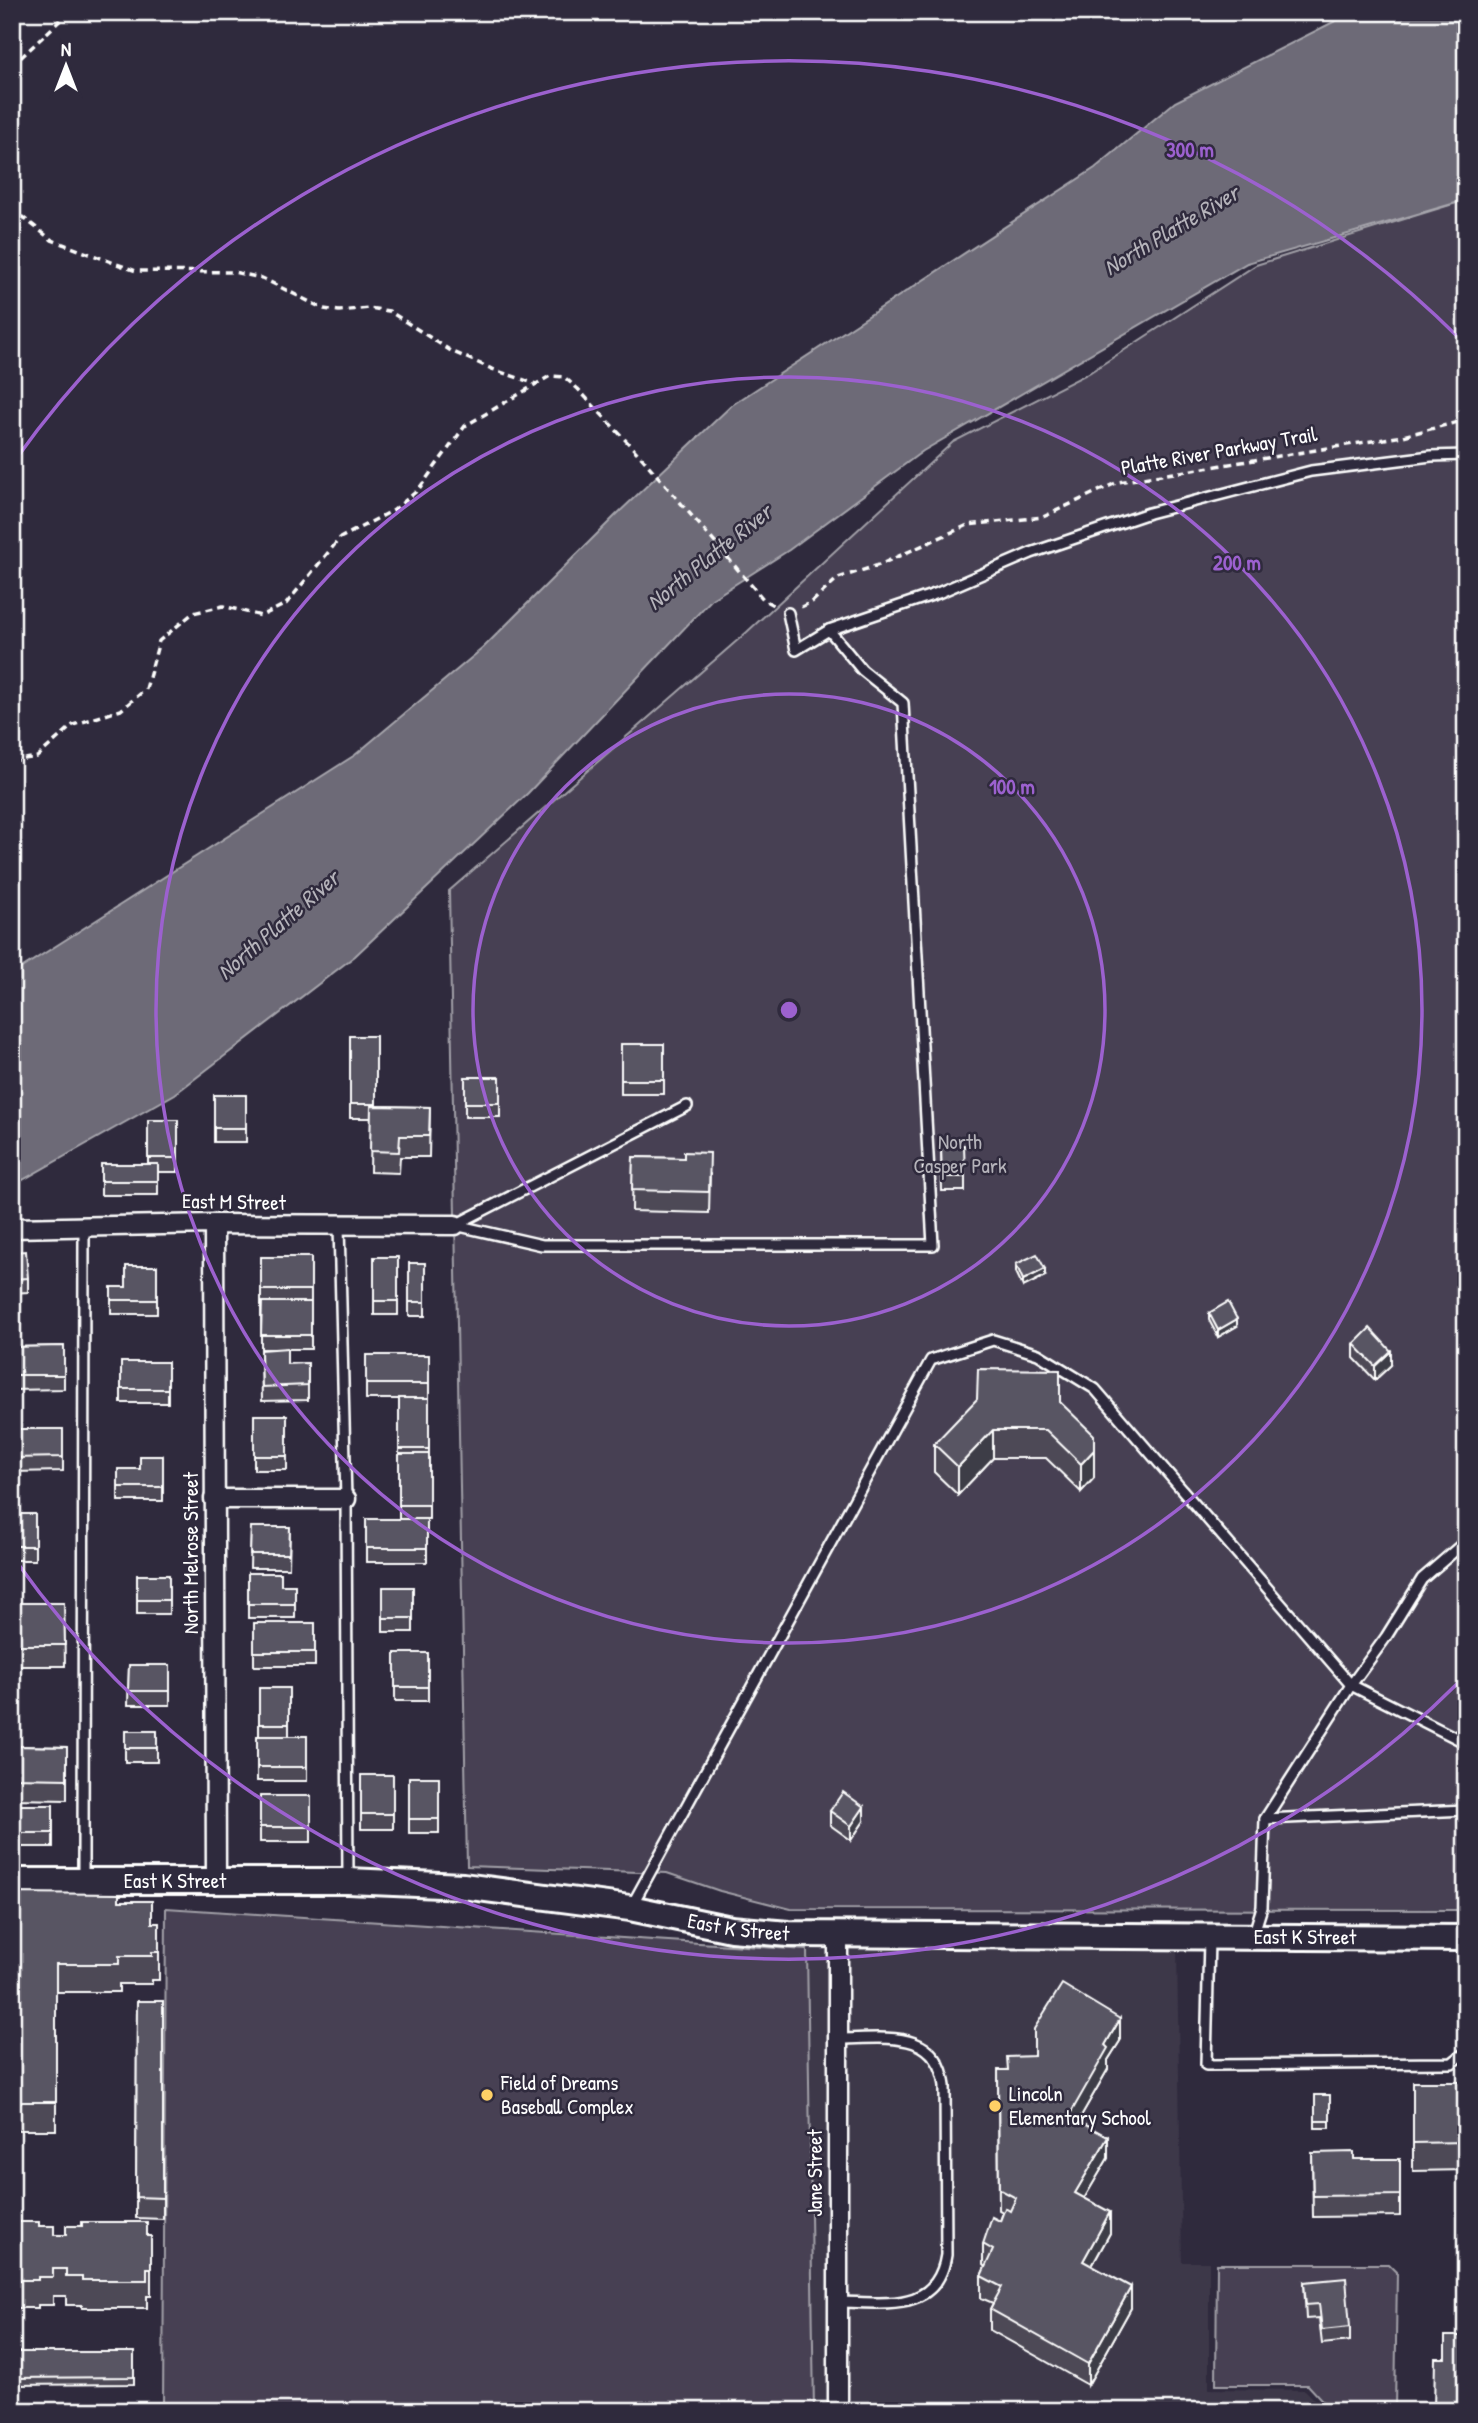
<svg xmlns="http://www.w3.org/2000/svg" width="1478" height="2423" viewBox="0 0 1478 2423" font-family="'Patrick Hand',sans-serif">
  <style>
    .built { fill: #3c3749 }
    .green { fill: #464152; stroke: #a2a0a8; stroke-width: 2 }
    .water { fill: #6d6a77; stroke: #a7a6ad; stroke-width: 2 }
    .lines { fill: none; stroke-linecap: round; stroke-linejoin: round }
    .lane-casing { stroke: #fff; stroke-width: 14 }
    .street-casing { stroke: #fff; stroke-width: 23 }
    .secondary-casing { stroke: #fff; stroke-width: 30 }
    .path { stroke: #fff; stroke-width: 3.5; stroke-dasharray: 7 5; stroke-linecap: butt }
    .lane { stroke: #2f2a3d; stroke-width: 9 }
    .street { stroke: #2f2a3d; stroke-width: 18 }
    .secondary { stroke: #2f2a3d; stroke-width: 24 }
    .wall { fill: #4d4956; stroke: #fff; stroke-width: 2 }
    .shaded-wall { fill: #3e3c46; stroke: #fff; stroke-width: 2 }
    .building { fill: #595564; stroke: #fff; stroke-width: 2 }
    .ring { fill: none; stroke: #9c61cf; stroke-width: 3.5 }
    .poi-dot { fill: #ffd166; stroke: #2f2a3d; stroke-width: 2.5 }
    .labels { text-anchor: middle; stroke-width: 5; stroke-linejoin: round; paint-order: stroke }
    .street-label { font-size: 21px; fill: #fff; stroke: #2f2a3d }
    .park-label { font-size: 21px; fill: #b5b3ba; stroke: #2f2a3d }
    .poi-label { font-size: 21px; fill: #fff; stroke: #2f2a3d; text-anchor: start }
    .water-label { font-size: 23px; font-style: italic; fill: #b6b4bb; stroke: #2f2a3d }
    .centre { fill: #9c61cf; stroke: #2f2a3d; stroke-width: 3.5 }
    .ring-label { font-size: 21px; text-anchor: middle; font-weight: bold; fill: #9c61cf; stroke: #2f2a3d; stroke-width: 5; stroke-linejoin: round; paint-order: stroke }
  </style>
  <rect width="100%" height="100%" fill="#2f2a3d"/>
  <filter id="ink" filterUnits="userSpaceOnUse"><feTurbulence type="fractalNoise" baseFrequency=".0143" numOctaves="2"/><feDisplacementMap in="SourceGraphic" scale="14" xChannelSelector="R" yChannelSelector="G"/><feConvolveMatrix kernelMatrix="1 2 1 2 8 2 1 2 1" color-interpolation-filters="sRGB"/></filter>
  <g filter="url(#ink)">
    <path class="built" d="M1177 1949 1182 2262H1209V2389L1305 2390 1326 2411H814L807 1950Z"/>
    <g class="green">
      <path d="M1466 200V1910L791 1909 720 1891 667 1873 467 1866 449 891 747 632 953 442 1089 373 1256 265Z"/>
      <path d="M166 1908 807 1950 814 2411H163Z"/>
      <path d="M1217 2264H1389L1397 2272 1395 2411H1332L1308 2385H1216Z"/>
    </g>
    <path class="water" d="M1353 12 1466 13V200L1247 263 923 451 789 550 712 599 528 793 355 956 175 1094 12 1186V974L355 755 483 648 615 516 732 405 1095 168 1175 102Z"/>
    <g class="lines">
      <g class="lane-casing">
        <g id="lane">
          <path d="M829 630 938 593 1031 553 1149 513 1311 471 1431 456 1466 455"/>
          <path d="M455 1225 542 1245H933L903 703 862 670 829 630 796 650 788 613"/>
          <path d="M455 1225 687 1106"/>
          <path d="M339 1226 346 1499 348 1879"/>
          <path d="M1265 1819 1466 1810"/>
          <path d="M83 1878 84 1225"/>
          <path d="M631 1907 931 1360 993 1340 1038 1354 1095 1389 1351 1685 1386 1637 1422 1579 1466 1541"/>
          <path d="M1253 1936 1262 1907 1265 1819 1351 1685 1466 1743"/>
          <path d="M1209 1939 1206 2065 1452 2063 1466 2052"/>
          <path d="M838 2039C882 2039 938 2027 945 2086L946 2255C937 2314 883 2302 838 2302"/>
        </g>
      </g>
      <g class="street-casing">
        <g id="street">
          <path d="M214 1224 216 1881"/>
          <path d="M12 1228 214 1224 455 1225"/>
          <path d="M214 1499H346"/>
          <path d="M838 1935V2411"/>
        </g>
      </g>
      <g class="secondary-casing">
        <g id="secondary">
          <path id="s1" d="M12 1881H348L463 1886 630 1908 731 1929 789 1934 1466 1938"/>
        </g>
      </g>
      <g class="path">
        <path d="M12 66 69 12"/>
        <path d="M12 209 52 240 136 271 233 272 262 278 324 309 339 311 369 308 389 311 451 351 492 369 536 384"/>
        <path d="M801 607 812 602 838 578 879 565 968 525 1043 517 1118 482 1403 436 1466 420"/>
        <path d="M12 761 37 757 73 725 121 710 146 689 159 641 193 613 223 606 261 616 286 604 340 538 394 510 418 490 465 426 550 376 564 377 578 389 643 459 764 600 775 606"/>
      </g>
      <use href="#lane" class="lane"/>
      <use href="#street" class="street"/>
      <use href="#secondary" class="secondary"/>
    </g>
    <g class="wall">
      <path d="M350 1036H376V1106L430 1107 429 1157H400L399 1173 370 1172 371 1118H350Z"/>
      <rect x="621" y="1044" width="43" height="50"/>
      <rect x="465" y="1077" width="35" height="40"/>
      <rect x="214" y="1095" width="32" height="47"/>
      <path d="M148 1120H178V1172H158V1195H101V1164H148Z"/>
      <path d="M941 1146 965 1177V1191H942Z"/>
      <path d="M633 1157 684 1158 710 1174 709 1213 632 1211Z"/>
      <path d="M12 1252 28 1278V1292L12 1293Z"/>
      <path d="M261 1257H311V1349H287V1364L308 1363V1400L262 1401 261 1350 275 1349H261Z"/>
      <rect x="374" y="1257" width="24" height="58"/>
      <rect x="409" y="1263" width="16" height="53"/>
      <path d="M1016 1264 1045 1276 1023 1287 1016 1272Z"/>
      <path d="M157 1266V1314H111V1287H126Z"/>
      <path d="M1209 1313 1237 1326 1218 1337 1209 1320Z"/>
      <path d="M1354 1344 1391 1365 1375 1380 1354 1358Z"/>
      <path d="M64 1346V1389L12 1390V1347Z"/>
      <path d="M366 1355H429V1519H427V1562H366V1519H399V1399H366Z"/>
      <rect x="121" y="1362" width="47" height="41"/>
      <path d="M1060 1402 1094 1478 1081 1492 1046 1458H993L958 1495 934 1472V1444Z"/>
      <rect x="254" y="1415" width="33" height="55"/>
      <path d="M12 1429H63V1471L12 1472Z"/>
      <path d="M163 1456V1501H118V1469H140Z"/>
      <rect x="12" y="1514" width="23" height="46"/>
      <path d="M251 1527H290L289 1568H250Z"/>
      <path d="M248 1573 281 1585H295V1618H248Z"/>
      <rect x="137" y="1575" width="32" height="39"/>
      <rect x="383" y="1587" width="30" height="45"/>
      <path d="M14 1603H64L65 1666H14Z"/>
      <rect x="254" y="1623" width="61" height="43"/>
      <rect x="395" y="1653" width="33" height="48"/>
      <path d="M129 1665H170V1705H128Z"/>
      <path d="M259 1688H289V1736H307V1781H257V1736H259Z"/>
      <rect x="125" y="1731" width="32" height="31"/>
      <path d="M12 1746 67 1747V1800L12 1799Z"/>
      <rect x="361" y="1775" width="32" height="54"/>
      <rect x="409" y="1777" width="30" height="56"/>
      <rect x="260" y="1796" width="51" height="46"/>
      <rect x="12" y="1805" width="41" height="42"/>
      <path d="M830 1811 864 1821 851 1840 830 1825Z"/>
      <path d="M12 1893 119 1901 152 1923H159V1980H152V1984H119V1992H56V2130H12Z"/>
      <path d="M137 2001H163V2219L136 2218Z"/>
      <path d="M1120 2041 1108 2060V2069L1078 2121 1108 2158 1084 2198 1110 2233 1092 2266 1131 2308 1088 2385 990 2330V2309L993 2303 981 2298V2276L985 2267 983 2265V2244L1000 2221 1003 2212 999 2210 998 2070H1007L1034 2056Z"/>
      <path d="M1413 2082H1466V2170L1413 2171Z"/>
      <rect x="1315" y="2095" width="15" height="33"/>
      <path d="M1312 2153 1354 2159H1400V2216L1313 2217Z"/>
      <path d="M12 2222 39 2226 54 2235 151 2236V2296H147V2308H82V2305H66V2296H53V2305H38V2308H12Z"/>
      <path d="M1304 2282 1350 2327V2341L1322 2344 1319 2318 1306 2319Z"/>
      <path d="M12 2352H134V2384L12 2385Z"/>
    </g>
    <g class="shaded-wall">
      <path d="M1045 1269V1276L1023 1287V1280Z"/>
      <path d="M1237 1319V1326L1218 1337V1330Z"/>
      <path d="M1391 1351V1365L1375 1380V1366Z"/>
      <path d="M993 1430V1458L958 1495V1467Z"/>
      <path d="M1094 1450V1478L1081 1492V1464Z"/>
      <path d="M864 1807V1821L851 1840V1826Z"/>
      <path d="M1120 2019V2041L1108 2060V2069L1069 2137V2116L1105 2045Z"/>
      <path d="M1108 2137V2158L1075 2214V2193Z"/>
      <path d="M1110 2212V2233L1083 2282V2261Z"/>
      <path d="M1131 2287V2308L1088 2385V2364Z"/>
    </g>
    <g class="building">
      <rect x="350" y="1036" width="26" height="68"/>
      <rect x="621" y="1044" width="43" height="36"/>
      <rect x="465" y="1077" width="35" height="26"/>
      <rect x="214" y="1095" width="32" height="33"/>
      <path d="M371 1106 430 1107 429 1136H400L399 1152 370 1151Z"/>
      <rect x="148" y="1120" width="30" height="38"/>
      <path d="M964 1145 965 1177H942L941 1146Z"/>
      <path d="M684 1152 710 1153 709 1192 632 1190 633 1157 684 1158Z"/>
      <rect x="101" y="1164" width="57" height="17"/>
      <path d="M26 1251 28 1278 12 1279V1252Z"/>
      <path d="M1037 1254 1045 1269 1023 1280 1016 1264Z"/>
      <rect x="261" y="1257" width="50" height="33"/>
      <rect x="374" y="1257" width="24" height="44"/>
      <rect x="409" y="1263" width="16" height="39"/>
      <path d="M126 1266H157V1300H111V1287H126Z"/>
      <path d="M262 1302H311V1335H261Z"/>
      <path d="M1228 1302 1237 1319 1218 1330 1209 1313Z"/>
      <path d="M1370 1328 1391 1351 1375 1366 1354 1344Z"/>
      <path d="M64 1346V1375H12V1347Z"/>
      <path d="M287 1348V1364L308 1363V1385L262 1387 261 1350Z"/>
      <rect x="366" y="1355" width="63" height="29"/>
      <rect x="121" y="1362" width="47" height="27"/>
      <path d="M978 1369 1060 1370V1402L1094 1435V1450L1081 1464 1046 1430H993L958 1467 934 1444 977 1399Z"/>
      <rect x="399" y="1398" width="30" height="51"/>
      <rect x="254" y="1415" width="33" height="41"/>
      <path d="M12 1429H63V1457L12 1458Z"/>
      <rect x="399" y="1454" width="30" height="51"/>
      <path d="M140 1456H163V1487H118V1469H140Z"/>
      <rect x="12" y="1514" width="23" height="32"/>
      <rect x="366" y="1519" width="61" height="29"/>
      <path d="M251 1527H290L289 1554H250Z"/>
      <path d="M248 1573H281V1585H295V1604H248Z"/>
      <rect x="137" y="1575" width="32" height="25"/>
      <rect x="383" y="1587" width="30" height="31"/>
      <path d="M14 1603H64L65 1645H14Z"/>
      <rect x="254" y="1623" width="61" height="29"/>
      <rect x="395" y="1653" width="33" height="34"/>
      <path d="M129 1665H170V1691H128Z"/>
      <rect x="259" y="1688" width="30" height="36"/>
      <rect x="125" y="1731" width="32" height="17"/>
      <rect x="257" y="1736" width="50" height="31"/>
      <path d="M12 1746 67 1747V1779L12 1778Z"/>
      <rect x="361" y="1775" width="32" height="39"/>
      <rect x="409" y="1777" width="30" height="42"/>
      <path d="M843 1792 864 1807 851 1826 830 1811Z"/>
      <rect x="260" y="1796" width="51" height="31"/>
      <rect x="12" y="1805" width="41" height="28"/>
      <path d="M12 1893 119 1894V1901H152V1923H159V1952H152V1956H119V1964H56V2102H12Z"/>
      <path d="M1062 1984 1120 2019 1105 2045 1108 2048 1069 2116 1108 2137 1075 2193 1110 2212 1083 2261 1131 2287 1088 2364 990 2309 1002 2287 981 2276 993 2250 983 2244 992 2217 1000 2221 1005 2208 1010 2211 1016 2198 999 2189 998 2070H1008L1007 2057 1034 2056V2029Z"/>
      <path d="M137 2001H163V2198L136 2197Z"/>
      <path d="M1413 2082H1466V2142L1413 2143Z"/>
      <rect x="1315" y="2095" width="15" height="26"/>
      <path d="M1354 2152V2159H1400V2195L1313 2196 1312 2153Z"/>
      <path d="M12 2222H39V2226H54V2235H66V2226H82V2222H147V2236H151V2268H147V2280H82V2277H66V2269H53V2277H38V2280H12Z"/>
      <path d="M1346 2278 1350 2327 1322 2330 1319 2304 1306 2305 1304 2282Z"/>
      <path d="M1445 2336H1466V2411H1434L1435 2358H1445Z"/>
      <path d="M12 2352H134V2377L12 2378Z"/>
      <rect x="18" y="2407" width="30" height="4"/>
      <rect x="91" y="2407" width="65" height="4"/>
    </g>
  </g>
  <g class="ring">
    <circle cx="789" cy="1010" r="316"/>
    <circle cx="789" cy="1010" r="633"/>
    <path d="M1460 1681A949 949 0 0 1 16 1561M16 459A949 949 0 0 1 1460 339"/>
  </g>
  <g class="poi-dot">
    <circle cx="487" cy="2095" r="7"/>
    <circle cx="995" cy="2106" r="7"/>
  </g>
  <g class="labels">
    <g class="street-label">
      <text transform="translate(1219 451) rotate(-10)" y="7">Platte River Parkway Trail</text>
      <text transform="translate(234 1202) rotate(1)" y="7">East M Street</text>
      <text transform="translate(191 1553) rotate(-90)" y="7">North Melrose Street</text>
      <text dy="7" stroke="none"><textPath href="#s1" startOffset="163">East K Street</textPath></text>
      <text dy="7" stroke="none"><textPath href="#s1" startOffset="730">East K Street</textPath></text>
      <text dy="7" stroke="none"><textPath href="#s1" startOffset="1297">East K Street</textPath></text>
      <text transform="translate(815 2173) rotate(-90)" y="7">Jane Street</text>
    </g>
    <g class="park-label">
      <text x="960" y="1149">North<tspan x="960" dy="24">Casper Park</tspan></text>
    </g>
    <g class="poi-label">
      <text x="501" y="2090">Field of Dreams<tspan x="501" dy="24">Baseball Complex</tspan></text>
      <text x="1009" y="2101">Lincoln<tspan x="1009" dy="24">Elementary School</tspan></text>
    </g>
    <g class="water-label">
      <text transform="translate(1171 230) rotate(-31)" y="8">North Platte River</text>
      <text transform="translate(709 557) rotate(-39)" y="8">North Platte River</text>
      <text transform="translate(278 925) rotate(-41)" y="8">North Platte River</text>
    </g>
  </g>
  <circle cx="789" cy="1010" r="10" class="centre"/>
  <g class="ring-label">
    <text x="1190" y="157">300 m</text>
    <text x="1237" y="570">200 m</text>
    <text x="1012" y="794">100 m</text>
  </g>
  <rect width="1478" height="2423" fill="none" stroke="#2f2a3d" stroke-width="42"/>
  <rect x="21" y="21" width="1436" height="2381" fill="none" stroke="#fff" stroke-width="2.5" filter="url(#ink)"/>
  <g transform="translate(66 66)" stroke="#2f2a3d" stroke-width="5" paint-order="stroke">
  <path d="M0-5L12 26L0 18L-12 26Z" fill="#ffffff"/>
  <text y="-10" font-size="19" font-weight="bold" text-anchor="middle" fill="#ffffff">N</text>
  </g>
</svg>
